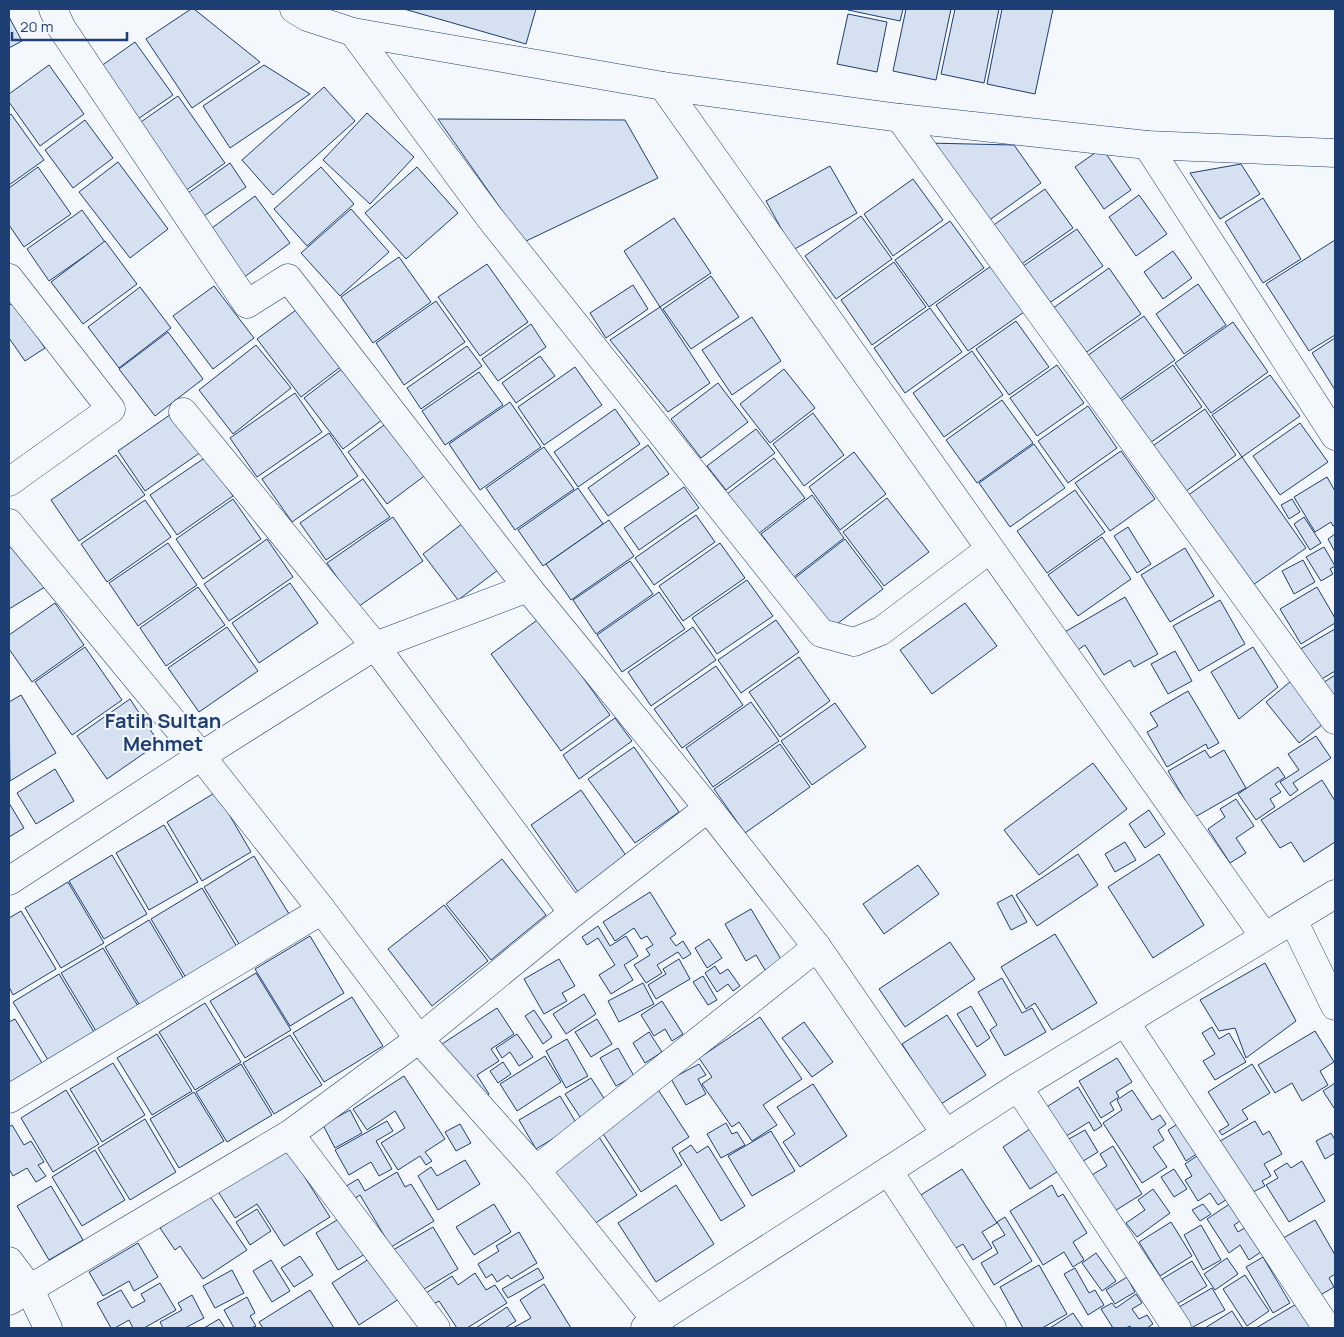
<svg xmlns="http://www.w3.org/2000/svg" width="1344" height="1337" viewBox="0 0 1344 1337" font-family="Manrope,sans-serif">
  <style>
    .building { fill: #d5e0f0; stroke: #1d3f73 }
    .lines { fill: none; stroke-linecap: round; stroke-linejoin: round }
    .minor-casing { stroke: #1d3f73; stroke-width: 29 }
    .tertiary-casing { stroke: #1d3f73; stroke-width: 29 }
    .minor { stroke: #f4f7fb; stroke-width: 28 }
    .tertiary { stroke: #f4f7fb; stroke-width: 28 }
    .labels { text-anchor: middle; stroke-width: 4; stroke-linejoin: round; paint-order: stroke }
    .district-label { font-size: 20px; font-weight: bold; fill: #1d3f73; stroke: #f4f7fb }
  </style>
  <rect width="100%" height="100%" fill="#f4f7fb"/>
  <g class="building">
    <path d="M191 9H194L260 62 192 108 146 39Z"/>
    <path d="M404 9H536L526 44Z"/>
    <path d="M848 9H903L900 21 848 10Z"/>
    <path d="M906 9H951L936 80 893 71Z"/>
    <path d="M955 9H999L984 83 941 74Z"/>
    <path d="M1002 9H1053L1035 94 987 84Z"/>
    <path d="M848 14 887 22 877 72 837 64Z"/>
    <path d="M9 17 22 41 9 48Z"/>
    <path d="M135 42 173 95 135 121 97 69Z"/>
    <path d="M49 65 84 114 40 146 9 102V94Z"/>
    <path d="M264 65 310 94 230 148 203 106Z"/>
    <path d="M324 87 355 121 273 195 242 160Z"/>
    <path d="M178 96 225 163 185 191 138 124Z"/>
    <path d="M367 113 414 157 370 204 323 160Z"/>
    <path d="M11 114 44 160 9 185V116Z"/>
    <path d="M438 119 625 120 658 178 524 242Z"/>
    <path d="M85 120 113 158 73 188 45 150Z"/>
    <path d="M927 143 1014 145 1041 183 984 224Z"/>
    <path d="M1102 148 1131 190 1104 209 1075 167Z"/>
    <path d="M118 162 168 229 130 258 79 192Z"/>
    <path d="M230 163 246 187 204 216 188 193Z"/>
    <path d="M1241 164 1260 194 1220 219 1190 173Z"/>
    <path d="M830 166 857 213 793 250 766 201Z"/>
    <path d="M38 167 71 214 24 247 9 225V188Z"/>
    <path d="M321 167 354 204 307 246 274 209Z"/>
    <path d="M417 167 458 213 406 259 365 213Z"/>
    <path d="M913 179 943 220 893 256 864 214Z"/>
    <path d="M1045 189 1073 228 1016 268 988 229Z"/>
    <path d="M1139 195 1167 234 1136 256 1109 217Z"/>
    <path d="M255 196 290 243 243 278 208 231Z"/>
    <path d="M1263 198 1301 259 1263 283 1225 222Z"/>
    <path d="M351 209 389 252 340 296 301 253Z"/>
    <path d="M82 210 105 242 49 281 27 249Z"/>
    <path d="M861 216 892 259 836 299 805 256Z"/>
    <path d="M674 218 711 273 660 307 624 251Z"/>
    <path d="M950 221 984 268 929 307 895 260Z"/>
    <path d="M1077 229 1103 266 1045 306 1019 269Z"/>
    <path d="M1335 240V335L1309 351 1266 284Z"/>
    <path d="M105 241 137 284 83 324 51 282Z"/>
    <path d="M1173 251 1192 278 1163 299 1144 272Z"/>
    <path d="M399 257 431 302 373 343 341 297Z"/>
    <path d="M894 262 926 307 872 345 841 300Z"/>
    <path d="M487 264 528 322 480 356 438 297Z"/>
    <path d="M994 264 1027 310 968 351 936 305Z"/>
    <path d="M1109 268 1141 314 1081 356 1049 311Z"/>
    <path d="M711 276 739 317 691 349 663 309Z"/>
    <path d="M1198 284 1226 325 1184 354 1156 314Z"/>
    <path d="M633 285 648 309 606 338 590 313Z"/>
    <path d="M214 286 254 338 213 369 173 316Z"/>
    <path d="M140 287 171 328 119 368 88 327Z"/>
    <path d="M436 301 465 342 404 385 376 343Z"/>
    <path d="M13 302 45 348 25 361 9 338V306Z"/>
    <path d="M304 304 347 362 301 397 257 339Z"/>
    <path d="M660 307 710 383 668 412 610 340Z"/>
    <path d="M930 308 962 352 905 393 874 348Z"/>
    <path d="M1144 316 1175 360 1116 402 1084 358Z"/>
    <path d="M752 317 781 361 732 395 702 350Z"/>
    <path d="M1016 321 1049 367 1009 395 976 349Z"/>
    <path d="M1233 322 1268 372 1211 413 1175 363Z"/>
    <path d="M531 324 546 347 498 381 482 359Z"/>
    <path d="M168 332 203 379 155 416 119 369Z"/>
    <path d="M1335 338V390L1312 353Z"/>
    <path d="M256 345 291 388 233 434 199 390Z"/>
    <path d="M467 346 482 366 421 409 407 388Z"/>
    <path d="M972 351 1003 395 944 437 913 393Z"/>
    <path d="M540 356 555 376 516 403 502 383Z"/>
    <path d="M347 365 386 417 343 449 304 398Z"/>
    <path d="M1057 365 1084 403 1037 436 1010 398Z"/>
    <path d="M1173 365 1202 407 1144 447 1115 405Z"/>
    <path d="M575 367 602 405 544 445 518 407Z"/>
    <path d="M784 369 815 408 770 443 740 404Z"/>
    <path d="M479 372 503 405 445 445 422 411Z"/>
    <path d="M1270 375 1300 416 1242 457 1212 415Z"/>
    <path d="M718 383 748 422 701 458 671 419Z"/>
    <path d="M295 393 322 432 257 477 230 438Z"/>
    <path d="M1002 400 1033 443 977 483 946 440Z"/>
    <path d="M510 402 541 447 480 490 449 444Z"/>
    <path d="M1088 406 1117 448 1068 483 1038 441Z"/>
    <path d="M615 409 640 444 578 487 554 452Z"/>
    <path d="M1205 409 1236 455 1179 496 1147 450Z"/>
    <path d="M174 412 201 452 145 491 118 451Z"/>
    <path d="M813 413 844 455 804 486 773 444Z"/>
    <path d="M388 422 427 474 387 504 348 452Z"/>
    <path d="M1300 423 1328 462 1280 495 1253 456Z"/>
    <path d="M756 429 775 453 726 490 707 466Z"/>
    <path d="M329 433 358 476 292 522 262 479Z"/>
    <path d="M1034 444 1065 488 1010 527 979 483Z"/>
    <path d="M648 445 669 474 608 516 588 488Z"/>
    <path d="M544 447 574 489 515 530 486 488Z"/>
    <path d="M1121 451 1155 499 1110 531 1075 483Z"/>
    <path d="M854 452 886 494 840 530 809 487Z"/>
    <path d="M116 455 145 495 79 541 51 500Z"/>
    <path d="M206 457 233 496 177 535 150 495Z"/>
    <path d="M1242 457 1306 548 1250 587 1187 496Z"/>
    <path d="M774 458 805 498 758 534 727 494Z"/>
    <path d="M1327 477 1335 491V525L1333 526 1331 522 1315 532 1294 497Z"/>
    <path d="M363 479 390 517 326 560 300 523Z"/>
    <path d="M684 487 699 508 639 550 624 528Z"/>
    <path d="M578 488 603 524 543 566 518 530Z"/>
    <path d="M1075 490 1105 532 1047 573 1017 531Z"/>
    <path d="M812 495 844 538 794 577 761 534Z"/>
    <path d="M887 498 929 552 884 586 843 532Z"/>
    <path d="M233 499 261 539 203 579 176 539Z"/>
    <path d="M1292 499 1300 512 1289 519 1281 505Z"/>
    <path d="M145 500 171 537 107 582 81 544Z"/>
    <path d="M696 515 715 542 654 585 635 558Z"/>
    <path d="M393 517 423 561 358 607 327 563Z"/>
    <path d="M1304 517 1321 543 1310 550 1294 524Z"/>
    <path d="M467 520 502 567 458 600 423 554Z"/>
    <path d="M609 520 634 556 571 600 546 564Z"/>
    <path d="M1128 527 1151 564 1137 573 1114 536Z"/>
    <path d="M1335 534V552L1328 539Z"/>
    <path d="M9 537 45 587 9 609Z"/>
    <path d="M1102 537 1131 579 1078 616 1048 575Z"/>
    <path d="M267 539 293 577 229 621 204 584Z"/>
    <path d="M845 539 883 589 833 627 795 578Z"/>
    <path d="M168 543 197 585 138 626 109 583Z"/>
    <path d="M720 543 745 578 683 621 659 586Z"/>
    <path d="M1324 547 1335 566 1330 569 1333 574 1321 581 1306 557Z"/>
    <path d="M1185 548 1214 596 1170 622 1141 575Z"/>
    <path d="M1303 560 1315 582 1294 594 1282 571Z"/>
    <path d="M630 561 653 594 596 634 573 600Z"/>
    <path d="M747 580 773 616 717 654 692 618Z"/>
    <path d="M290 583 318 623 259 663 232 623Z"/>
    <path d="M198 587 225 625 166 666 140 628Z"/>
    <path d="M1317 587 1335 618V623L1301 644 1280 609Z"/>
    <path d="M659 592 685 629 622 672 597 635Z"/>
    <path d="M1125 597 1158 654 1134 667 1130 660 1104 675 1085 645 1075 652 1063 633Z"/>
    <path d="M1220 600 1245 644 1199 671 1173 626Z"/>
    <path d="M55 603 84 645 32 682 9 649V635Z"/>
    <path d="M965 603 997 646 932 694 900 650Z"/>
    <path d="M540 618 610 715 561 751 491 654Z"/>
    <path d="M776 620 799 652 741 693 718 660Z"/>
    <path d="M227 627 258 671 199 712 168 668Z"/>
    <path d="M693 627 716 660 651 706 628 672Z"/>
    <path d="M1335 629V671L1315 683 1297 651Z"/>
    <path d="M85 647 122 700 72 735 35 682Z"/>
    <path d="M1253 647 1278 687 1239 719 1211 672Z"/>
    <path d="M1175 651 1192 681 1168 694 1151 664Z"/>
    <path d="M799 657 830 701 780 737 749 692Z"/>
    <path d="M716 666 743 705 682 748 654 709Z"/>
    <path d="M1335 675V712L1318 686Z"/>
    <path d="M1297 676 1331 718 1299 743 1266 702Z"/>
    <path d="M1188 691 1219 743 1208 749 1206 744 1167 767 1147 732 1158 726 1150 713Z"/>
    <path d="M21 695 56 753 10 781 9 702Z"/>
    <path d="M130 699 159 743 107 779 77 736Z"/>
    <path d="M751 702 779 741 713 787 686 748Z"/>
    <path d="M835 703 866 747 812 785 781 741Z"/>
    <path d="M615 718 632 741 579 779 563 755Z"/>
    <path d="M1316 736 1331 758 1293 783 1298 790 1290 796 1280 782 1299 770 1288 754Z"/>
    <path d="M780 744 810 787 745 833 714 789Z"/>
    <path d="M634 747 679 812 635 843 588 779Z"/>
    <path d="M1205 750 1210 758 1224 750 1246 788 1195 817 1168 771Z"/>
    <path d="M1093 763 1127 809 1039 875 1004 830Z"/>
    <path d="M1278 767 1285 777 1275 784 1281 792 1270 799 1275 807 1256 820 1238 794Z"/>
    <path d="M55 769 74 801 36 824 17 793Z"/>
    <path d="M1322 780 1335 801V842L1304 862 1291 842 1280 848 1261 820Z"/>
    <path d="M581 790 627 857 578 892 531 825Z"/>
    <path d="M216 792 251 852 202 881 167 822Z"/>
    <path d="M1236 799 1254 826 1236 838 1246 853 1230 863 1208 829 1225 817 1220 809Z"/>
    <path d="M9 803 24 828 9 837Z"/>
    <path d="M1149 810 1165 834 1145 848 1129 824Z"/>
    <path d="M164 825 198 882 149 910 116 853Z"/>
    <path d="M1125 842 1136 860 1115 872 1105 854Z"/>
    <path d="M1078 854 1098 885 1037 926 1016 895Z"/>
    <path d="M1159 854 1204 925 1153 958 1108 887Z"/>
    <path d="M112 855 147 914 104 939 69 881Z"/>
    <path d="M254 856 289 914 239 944 204 887Z"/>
    <path d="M502 859 546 915 491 960 446 904Z"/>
    <path d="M918 865 939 894 884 934 863 904Z"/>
    <path d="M68 882 104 943 61 968 25 908Z"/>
    <path d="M202 888 237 947 186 978 151 919Z"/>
    <path d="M650 892 676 934 670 938 676 946 683 941 691 954 683 959 678 952 657 965 662 973 646 983 634 965 650 955 646 949 653 945 647 936 641 939 634 928 615 941 603 922Z"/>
    <path d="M1012 895 1027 922 1011 930 997 903Z"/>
    <path d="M444 905 488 961 432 1006 388 949Z"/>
    <path d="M751 909 782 961 765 970 756 955 746 961 725 924Z"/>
    <path d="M21 911 56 969 13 995 9 987V918Z"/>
    <path d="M149 920 184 979 140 1006 105 947Z"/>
    <path d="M598 926 610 946 626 936 638 956 624 965 633 980 611 994 599 975 615 965 598 938 587 945 582 937Z"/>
    <path d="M1055 934 1097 1003 1052 1030 1035 1003 1026 1009 1001 967Z"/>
    <path d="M310 936 344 993 290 1026 255 969Z"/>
    <path d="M709 939 722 958 707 968 695 948Z"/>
    <path d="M950 942 975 979 905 1027 879 989Z"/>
    <path d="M103 948 138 1006 96 1031 61 973Z"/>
    <path d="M559 959 575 986 562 993 567 1001 544 1014 524 979Z"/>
    <path d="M679 959 690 979 656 999 648 985 666 974 663 969Z"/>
    <path d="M1265 963 1296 1021 1246 1058 1235 1028 1219 1031 1200 1000Z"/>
    <path d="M715 966 720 974 728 969 740 986 733 991 728 984 717 992 705 973Z"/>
    <path d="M256 973 291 1030 245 1058 210 1001Z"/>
    <path d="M59 974 94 1032 48 1060 13 1002Z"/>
    <path d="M703 976 717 1000 708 1005 693 982Z"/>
    <path d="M1002 978 1022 1013 1032 1008 1046 1032 1005 1056 990 1030 997 1025 978 992Z"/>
    <path d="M643 983 654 1004 619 1022 608 1001Z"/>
    <path d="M584 994 596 1014 566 1034 553 1014Z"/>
    <path d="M352 997 383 1046 324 1082 293 1033Z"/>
    <path d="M662 1001 683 1034 672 1041 665 1029 654 1036 641 1015Z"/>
    <path d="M205 1003 241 1062 195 1090 159 1032Z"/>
    <path d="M971 1006 990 1038 977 1047 957 1014Z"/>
    <path d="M497 1008 514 1034 491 1049 499 1061 477 1075 489 1094 479 1100 442 1044Z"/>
    <path d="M534 1010 552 1037 543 1044 525 1016Z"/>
    <path d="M947 1015 986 1075 941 1104 902 1044Z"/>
    <path d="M760 1017 802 1079 763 1105 777 1125 752 1141 739 1122 732 1127 702 1084 712 1077 699 1058Z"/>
    <path d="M15 1019 42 1063 9 1083V1022Z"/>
    <path d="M597 1019 612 1044 591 1057 575 1032Z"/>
    <path d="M804 1022 833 1062 812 1077 782 1038Z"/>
    <path d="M1212 1027 1219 1039 1229 1033 1246 1062 1215 1080 1203 1061 1215 1054 1202 1033Z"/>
    <path d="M1315 1031 1334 1062 1320 1071 1328 1085 1302 1101 1292 1083 1275 1093 1258 1065Z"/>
    <path d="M649 1032 662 1052 645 1063 633 1043Z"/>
    <path d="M157 1034 192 1091 152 1115 117 1058Z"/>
    <path d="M517 1034 533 1057 519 1066 510 1052 502 1058 496 1048Z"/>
    <path d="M290 1035 322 1085 274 1114 243 1063Z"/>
    <path d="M567 1039 588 1076 566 1088 546 1051Z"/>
    <path d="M618 1048 634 1076 616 1086 600 1058Z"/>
    <path d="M545 1056 561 1082 517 1111 500 1084Z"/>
    <path d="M1117 1058 1132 1082 1116 1092 1119 1097 1110 1103 1114 1110 1101 1118 1079 1081Z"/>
    <path d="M503 1062 511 1074 498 1083 490 1071Z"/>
    <path d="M113 1063 145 1115 102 1142 70 1089Z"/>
    <path d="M241 1064 272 1115 227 1142 196 1092Z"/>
    <path d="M699 1064 706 1075 698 1079 706 1094 686 1105 671 1079Z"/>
    <path d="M1252 1064 1270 1093 1242 1110 1248 1119 1222 1135 1219 1131 1229 1125 1208 1092Z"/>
    <path d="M404 1076 445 1139 425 1152 432 1161 426 1165 420 1156 398 1170 381 1143 405 1128 395 1111 367 1130 353 1109Z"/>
    <path d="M591 1078 607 1103 582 1120 565 1094Z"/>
    <path d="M1335 1083V1107L1334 1108 1323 1091Z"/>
    <path d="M813 1084 847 1136 800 1167 783 1142 795 1134 777 1107Z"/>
    <path d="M1078 1087 1102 1126 1094 1131 1089 1122 1063 1138 1045 1108Z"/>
    <path d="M657 1088 689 1137 672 1148 682 1165 641 1192 598 1126Z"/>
    <path d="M66 1090 99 1144 53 1172 21 1118Z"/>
    <path d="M1132 1090 1152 1120 1160 1115 1166 1124 1158 1130 1164 1140 1153 1147 1167 1167 1142 1183 1103 1123 1122 1110 1117 1100Z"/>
    <path d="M194 1092 224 1141 179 1168 150 1119Z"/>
    <path d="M560 1096 577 1124 536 1149 519 1120Z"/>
    <path d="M350 1110 362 1133 335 1148 323 1125Z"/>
    <path d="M145 1119 176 1172 130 1200 98 1148Z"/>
    <path d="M387 1121 393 1131 376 1141 392 1169 379 1176 371 1162 349 1175 335 1150Z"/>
    <path d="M1255 1121 1263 1135 1269 1131 1282 1154 1264 1164 1271 1176 1262 1181 1265 1186 1245 1196 1215 1144Z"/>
    <path d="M726 1123 732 1134 737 1132 745 1145 721 1158 707 1134Z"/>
    <path d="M1179 1123 1198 1153 1186 1161 1168 1130Z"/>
    <path d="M460 1124 471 1143 456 1151 445 1132Z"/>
    <path d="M12 1125 24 1145 31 1141 44 1162 38 1165 46 1176 36 1182 27 1168 13 1176 9 1169V1127Z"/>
    <path d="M1033 1127 1060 1170 1030 1189 1003 1147Z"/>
    <path d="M1085 1130 1098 1152 1080 1163 1067 1140Z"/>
    <path d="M771 1131 795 1171 752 1196 728 1156Z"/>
    <path d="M1331 1133 1335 1140V1153L1325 1159 1316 1141Z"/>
    <path d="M597 1134 637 1195 588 1228 548 1168Z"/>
    <path d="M691 1145 697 1153 708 1146 745 1206 721 1221 679 1153Z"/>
    <path d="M285 1146 330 1217 284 1246 257 1204 235 1218 217 1190Z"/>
    <path d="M1113 1146 1142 1194 1113 1212 1090 1176 1107 1166 1100 1154Z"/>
    <path d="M95 1150 125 1200 82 1226 52 1177Z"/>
    <path d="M1206 1150 1235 1194 1218 1205 1210 1193 1198 1201 1185 1180 1192 1176 1185 1164Z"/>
    <path d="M465 1160 480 1184 438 1210 418 1176 431 1167 437 1176Z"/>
    <path d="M1302 1161 1325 1201 1289 1222 1266 1185 1278 1178 1274 1171 1287 1163 1291 1168Z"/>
    <path d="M962 1169 997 1223 982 1232 992 1248 973 1260 963 1244 949 1252 916 1198Z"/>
    <path d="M1174 1169 1187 1189 1174 1197 1161 1177Z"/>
    <path d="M397 1172 405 1187 411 1184 434 1221 391 1247 360 1195 351 1201 343 1188 358 1179 365 1191Z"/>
    <path d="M676 1185 714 1244 656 1282 618 1223Z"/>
    <path d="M1052 1185 1058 1197 1063 1194 1087 1233 1073 1242 1084 1260 1073 1267 1064 1252 1043 1265 1010 1211Z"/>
    <path d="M51 1186 83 1240 49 1260 17 1206Z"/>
    <path d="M1153 1189 1170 1213 1137 1237 1126 1223 1145 1210 1138 1200Z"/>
    <path d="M209 1195 247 1250 203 1279 180 1246 175 1250 160 1228Z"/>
    <path d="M1234 1201 1245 1218 1234 1225 1238 1232 1248 1226 1264 1250 1249 1260 1240 1245 1229 1253 1207 1219Z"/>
    <path d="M494 1204 511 1232 474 1255 456 1227Z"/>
    <path d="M1203 1204 1211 1214 1200 1221 1192 1210Z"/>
    <path d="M257 1209 271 1231 250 1245 236 1222Z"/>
    <path d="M345 1215 367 1253 338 1270 316 1233Z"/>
    <path d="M1005 1217 1032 1261 994 1285 981 1263 998 1253 992 1242 1005 1235 997 1222Z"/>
    <path d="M1315 1220 1335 1255V1274L1329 1278 1334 1287 1312 1300 1278 1241Z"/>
    <path d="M1171 1222 1192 1256 1160 1276 1139 1242Z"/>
    <path d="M1201 1225 1221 1260 1203 1270 1184 1235Z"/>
    <path d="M433 1227 458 1269 419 1292 393 1250Z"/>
    <path d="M519 1232 537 1263 511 1279 508 1275 497 1282 492 1274 486 1278 478 1264 499 1251 496 1246Z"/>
    <path d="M138 1243 158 1277 134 1291 129 1281 103 1296 89 1272Z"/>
    <path d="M1096 1253 1116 1281 1102 1291 1082 1263Z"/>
    <path d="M300 1256 313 1275 294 1287 281 1268Z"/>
    <path d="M372 1257 399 1299 359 1325 332 1283Z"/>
    <path d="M1263 1257 1290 1303 1273 1313 1246 1267Z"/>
    <path d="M1227 1258 1238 1274 1215 1290 1204 1274Z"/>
    <path d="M271 1260 290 1291 272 1302 253 1271Z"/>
    <path d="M1192 1261 1207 1286 1177 1304 1162 1279Z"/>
    <path d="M1039 1265 1067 1314 1042 1328H1023L1000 1287Z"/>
    <path d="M538 1268 544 1278 508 1298 502 1289Z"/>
    <path d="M1075 1268 1089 1293 1095 1290 1104 1305 1088 1315 1064 1274Z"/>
    <path d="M232 1270 244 1293 215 1308 203 1286Z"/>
    <path d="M475 1273 486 1290 495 1285 507 1303 467 1328H457L439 1301 427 1308 420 1297 452 1276 458 1285Z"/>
    <path d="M1245 1275 1269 1311 1247 1326 1223 1289Z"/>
    <path d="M1127 1277 1135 1292 1115 1304 1106 1290Z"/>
    <path d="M160 1283 176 1310 144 1328H133L129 1320 115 1328H111L97 1303 121 1290 132 1308 145 1301 141 1294Z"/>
    <path d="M544 1284 571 1328H513L531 1318 520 1300Z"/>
    <path d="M1212 1288 1225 1310 1191 1328 1179 1307Z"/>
    <path d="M310 1290 334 1328H263L259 1322Z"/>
    <path d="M1136 1294 1142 1303 1132 1309 1139 1319 1147 1315 1153 1324 1147 1328H1131L1130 1326 1126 1328H1113L1101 1309 1112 1303 1116 1308Z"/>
    <path d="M192 1295 204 1318 185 1328H163L160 1322 182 1310 178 1303Z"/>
    <path d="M247 1297 255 1313 250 1316 256 1326 251 1328H234L224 1310Z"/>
    <path d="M1298 1303 1313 1328H1256Z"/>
    <path d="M507 1307 516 1321 505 1328H476Z"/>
    <path d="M1232 1311 1243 1328H1205Z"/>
    <path d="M1073 1313 1083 1328H1050Z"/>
    <path d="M219 1319 225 1328H204Z"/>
  </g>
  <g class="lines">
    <g class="minor-casing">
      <g id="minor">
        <path d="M53 9 61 27 247 304 288 278 528 588 708 808 817 947 946 1134"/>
        <path d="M353 32 490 218 821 633 854 642 881 631 990 549"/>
        <path d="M663 86 1264 936"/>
        <path d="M900 118 1335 720"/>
        <path d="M1147 145 1335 436"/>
        <path d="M9 278 111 409 9 482"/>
        <path d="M183 412 375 646 573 913"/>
        <path d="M9 523 201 756 322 910 419 1039 536 1170 656 1320"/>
        <path d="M9 881 201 756 375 646 528 588"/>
        <path d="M1293 920 1335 1006"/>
        <path d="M1125 1022 1327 1328"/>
        <path d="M1018 1087 1177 1328"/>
        <path d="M9 1099 322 910"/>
        <path d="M290 1134 436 1328"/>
        <path d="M536 1170 817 947"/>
        <path d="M889 1172 992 1328"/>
        <path d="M9 1261 29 1288 48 1328"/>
        <path d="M9 1301 290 1134 419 1039 573 913 708 808"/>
        <path d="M645 1328 1018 1087 1335 894"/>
      </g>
    </g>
    <g class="tertiary-casing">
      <path id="tertiary" d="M294 9 307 17 353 32 663 86 900 118 1147 145 1335 153"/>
    </g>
    <use href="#minor" class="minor"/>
    <use href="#tertiary" class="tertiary"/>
  </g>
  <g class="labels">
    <g class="district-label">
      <text x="163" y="728">Fatih Sultan<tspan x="163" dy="23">Mehmet</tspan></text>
    </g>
  </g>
  <rect width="1344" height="1337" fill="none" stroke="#1d3f73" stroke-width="20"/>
  <path d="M12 32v8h115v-8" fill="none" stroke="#1d3f73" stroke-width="2.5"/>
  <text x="20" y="32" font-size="15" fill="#1d3f73" stroke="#f4f7fb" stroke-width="4" paint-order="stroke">20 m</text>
</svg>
